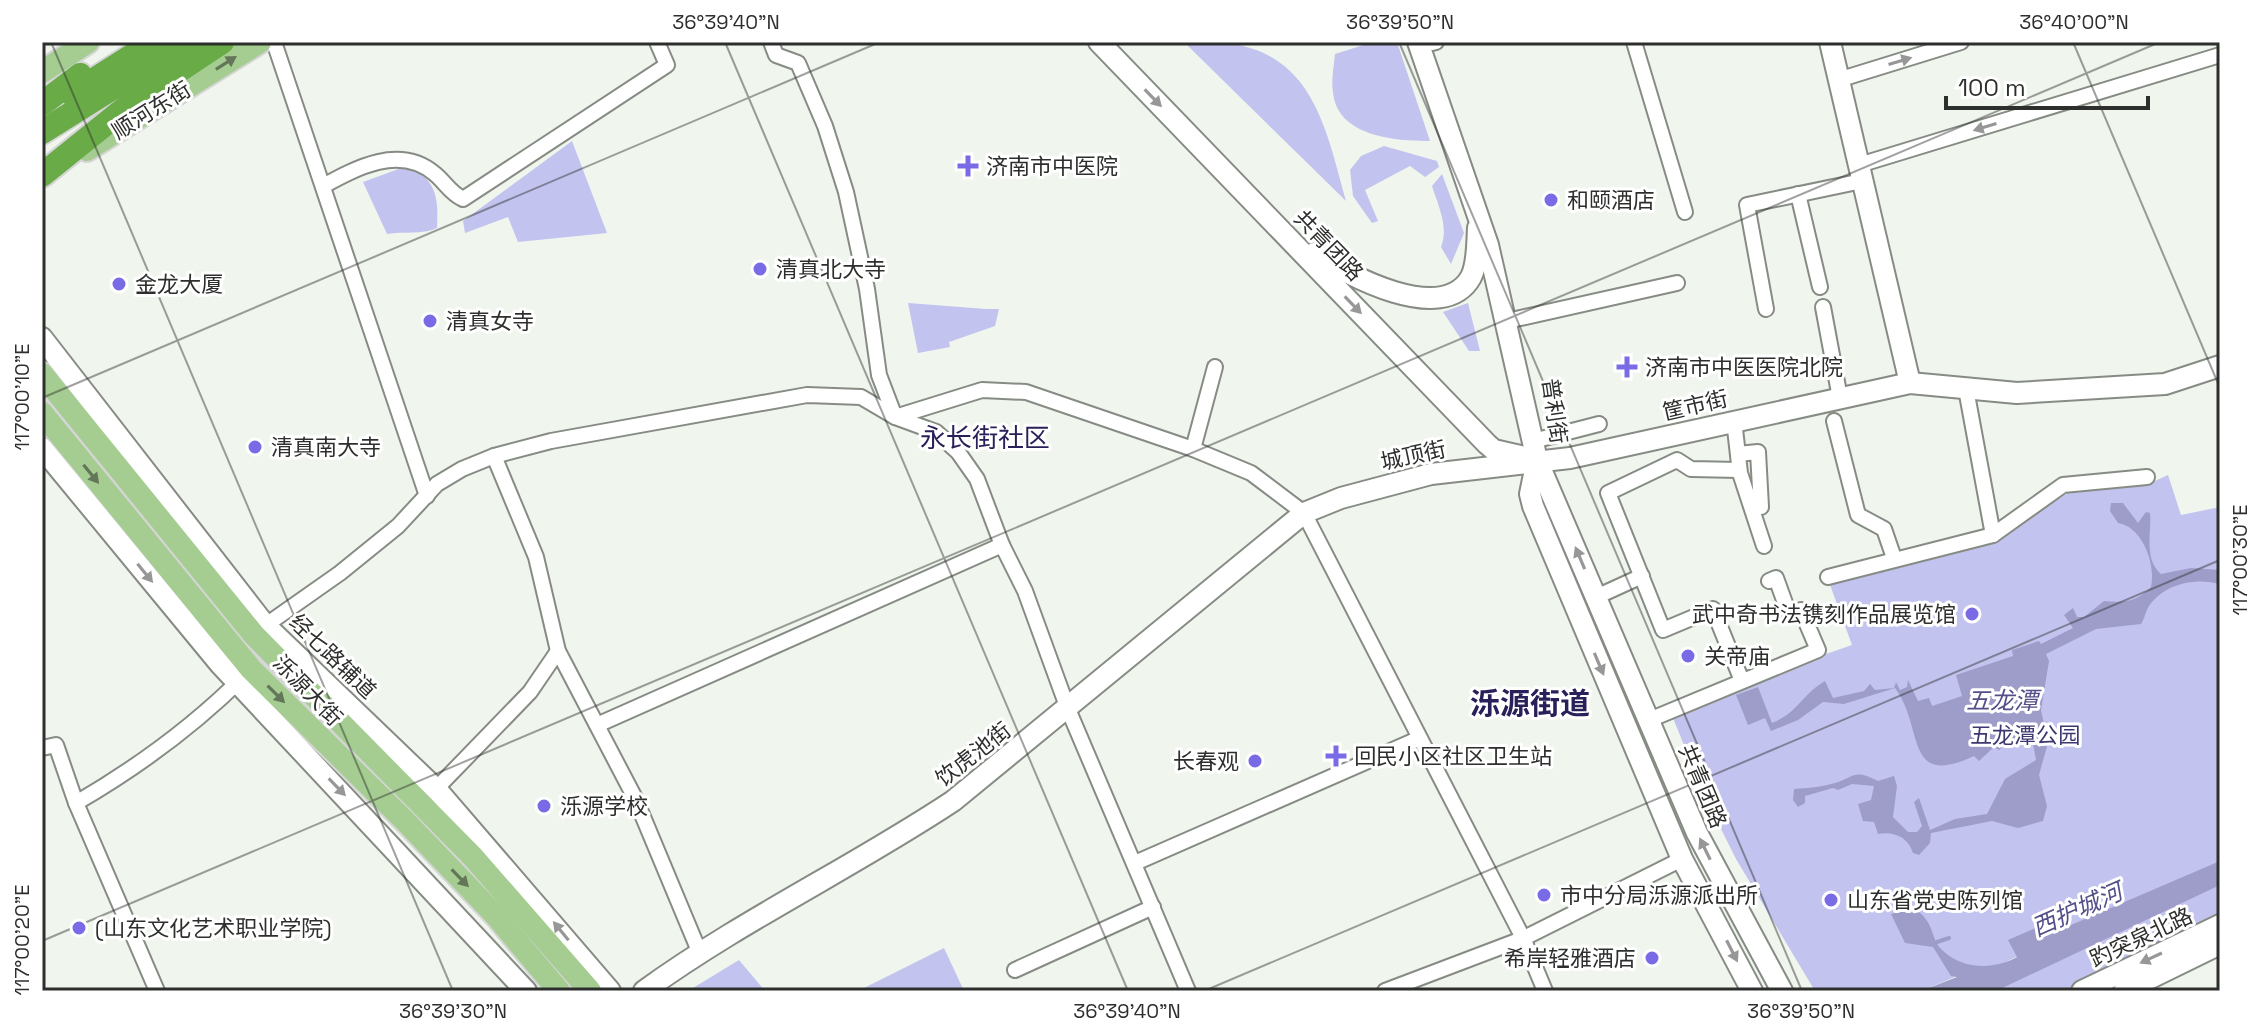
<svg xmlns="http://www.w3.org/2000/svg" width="2262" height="1033" viewBox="0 0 2262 1033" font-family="'Space Grotesk','Noto Sans SC',sans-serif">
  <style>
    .green { fill: #c3c3ef }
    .water { fill: #9e9dc9 }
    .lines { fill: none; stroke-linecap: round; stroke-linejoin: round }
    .stream { stroke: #9e9dc9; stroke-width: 4 }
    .street-casing { stroke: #868c84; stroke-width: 18 }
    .secondary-casing { stroke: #868c84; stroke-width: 24 }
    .primary-casing { stroke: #d5d5d5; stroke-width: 26 }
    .highway-casing { stroke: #d5d5d5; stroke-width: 28 }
    .street { stroke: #fff; stroke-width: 14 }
    .secondary { stroke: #fff; stroke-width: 20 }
    .primary { stroke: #a5cd91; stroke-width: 22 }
    .highway { stroke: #69ab47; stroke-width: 24 }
    .oneway { fill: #969796 }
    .oneway2 { fill: #637659 }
    .ticks { fill: none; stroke: #2d2f2c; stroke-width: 2; stroke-opacity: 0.45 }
    .poi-dot { fill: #796ae5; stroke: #fff; stroke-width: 3 }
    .labels { text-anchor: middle; stroke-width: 6; stroke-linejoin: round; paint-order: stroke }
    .street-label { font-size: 22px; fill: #2d2f2c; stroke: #fff }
    .poi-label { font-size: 22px; fill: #2d2f2c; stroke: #fff; text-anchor: start }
    .park-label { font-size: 22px; fill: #3e3871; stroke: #fff }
    .water-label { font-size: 24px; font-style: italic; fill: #534f89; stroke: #fff }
    .quarter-label { font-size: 26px; fill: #29205a; stroke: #fff }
    .district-label { font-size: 30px; font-weight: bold; fill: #29205a; stroke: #fff }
    .neatline { fill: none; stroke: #2d2f2c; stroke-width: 3 }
    .ticks-label { font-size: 20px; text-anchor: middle; fill: #2d2f2c }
  </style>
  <rect width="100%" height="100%" fill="#f0f6ed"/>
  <g class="green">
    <path d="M1373 42H1397L1430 141C1396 141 1337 137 1333 92 1331 80 1334 66 1335 54Z"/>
    <path d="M1225 43C1313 52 1326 129 1346 201L1186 44Z"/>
    <path d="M572 141 607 233 518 242 508 217 465 233 463 221Z"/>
    <path d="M1384 146 1437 161 1439 167 1425 177 1410 166 1365 190 1378 221 1372 223 1353 196 1350 170 1361 156Z"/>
    <path d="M404 167C436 175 439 198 437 228 422 235 404 231 387 234L363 182Z"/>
    <path d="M1442 174 1464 233 1451 264 1441 247C1449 227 1438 205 1432 186Z"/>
    <path d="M908 303 986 309H999L995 326 949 342 950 347 918 353Z"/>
    <path d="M1468 303 1480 351H1469L1443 312Z"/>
    <path d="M2168 475 2181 515 2220 507V936L2084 991H1947L2008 968 2217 863 2120 905 1998 966 1979 967 1921 991H1815L1736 859 1705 797 1671 713 1731 687 1852 645 1829 582 1983 545 2076 488 2146 485Z"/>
    <path d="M944 948 964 991H858Z"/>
    <path d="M739 960 765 991H688Z"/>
  </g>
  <g class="water">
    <path d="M2111 503H2123L2138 523 2146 512 2150 513C2152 531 2143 559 2161 574L2191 568 2220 570V584C2195 577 2164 584 2149 606 2145 612 2145 618 2141 624L2096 629 2046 654 2049 661 2041 710 2048 743 2039 775 2047 806 2043 821 2018 828 1992 821 1931 833 1930 843 1919 855 1913 853C1908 837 1894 831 1878 834L1874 822 1863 821 1858 804 1871 800 1874 786 1852 784 1838 790 1833 788 1805 796V803L1798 807 1793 800 1794 789C1807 788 1822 787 1835 783 1856 776 1854 769 1878 781L1894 776 1897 786 1893 817 1908 832H1917L1922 826 1914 802 1919 798 1930 830 1955 819 1987 814 2005 779 2036 760 2032 738 2010 740 1999 750 1994 747 1979 761 1974 756C1903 789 1925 728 1895 688L1844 704 1823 702 1798 720 1771 731 1765 718 1748 725 1736 695 1758 687 1772 723C1798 713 1801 695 1825 681L1833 698 1864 691 1870 684 1875 690 1894 688 1896 682 1900 690 1907 687 1908 680 1918 701 1929 698 1932 706 1962 696 1956 675 2013 656 2012 650 2039 641 2041 644 2073 628 2064 615 2073 608 2077 617H2084L2104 601C2123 603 2137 602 2151 587 2156 565 2143 527 2118 523L2110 511Z"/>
    <path d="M2220 861V885L1996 991H1921L1957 977 1951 976 1933 947 1905 943 1891 914 1914 908C1936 924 1929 935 1941 949 1961 970 1995 970 2017 957L2008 940 2040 926 2064 928Z"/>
  </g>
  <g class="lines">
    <g class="stream">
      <path d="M1902 896 1906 910"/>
      <path d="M1937 942 1949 938"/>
    </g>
    <g class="street-casing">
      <g id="street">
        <path d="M274 42 427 496"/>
        <path d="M771 42 776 55 798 63 825 126 846 192 867 289 879 375 895 417 936 432 958 452 977 479 1002 545 1025 591 1068 709 1188 991"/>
        <path d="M1634 42 1685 212"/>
        <path d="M1432 43 1436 42"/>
        <path d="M1838 80 1961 42"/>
        <path d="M1859 165 2220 55"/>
        <path d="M323 186C356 168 400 144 435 174 445 182 450 193 463 199L667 65 657 42"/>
        <path d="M1798 194 1820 287"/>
        <path d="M1823 307 1840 398"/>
        <path d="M1766 309 1747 205 1862 181"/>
        <path d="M1516 319 1677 283"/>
        <path d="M1966 389 1993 535"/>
        <path d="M1734 420 1740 473 1764 546"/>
        <path d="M1834 421 1858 515 1884 529 1894 558"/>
        <path d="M1537 440 1599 424"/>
        <path d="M1193 449 1215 367"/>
        <path d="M1738 454 1758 452 1761 507"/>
        <path d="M494 456 536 557 558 651 636 800 699 951"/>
        <path d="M1739 470 1691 469 1677 460 1608 493 1663 630 1713 609 1742 681"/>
        <path d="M1828 577 1993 535 2063 485 2147 477"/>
        <path d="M1596 597 1642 576"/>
        <path d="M259 630 340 573 398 526 437 484 462 469 494 456 551 441 807 395 861 397 895 417 982 390 1026 392 1193 449 1251 473 1304 513 1523 938 1545 991"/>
        <path d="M1649 720 1818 650 1801 610 1789 614 1776 578 1769 581"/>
        <path d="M597 725 1002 545"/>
        <path d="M42 748 56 745 76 803 157 991"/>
        <path d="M436 789 530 692 558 651"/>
        <path d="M76 803C138 767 193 727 244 676"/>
        <path d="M1135 863 1418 739"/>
        <path d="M1015 970 1153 907"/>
        <path d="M1385 991 1522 939 1682 859"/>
      </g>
    </g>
    <g class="secondary-casing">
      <g id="secondary">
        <path d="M1099 42 1487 444 1494 450 1525 457"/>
        <path d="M1418 42 1488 245 1537 460 1697 833 1782 991"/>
        <path d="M1830 42 1910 383"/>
        <path d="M1314 253C1347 275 1443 327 1471 277 1478 263 1477 243 1478 228"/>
        <path d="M42 338 265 625 438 791 610 991"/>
        <path d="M42 448 220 664 526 991"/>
        <path d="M1537 460 1530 494 1533 506 1682 859 1752 991"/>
        <path d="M644 991C742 920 852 868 953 801L1304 513 1341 498 1431 474 1570 458 1910 383 2017 393 2165 384 2220 366"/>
        <path d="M2082 991 2220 925"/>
        <path d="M2124 991 2220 944"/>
      </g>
    </g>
    <g class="primary-casing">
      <g id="primary">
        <path d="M42 72 88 42"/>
        <path d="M87 150 260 42"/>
        <path d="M42 374 254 635 473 857 590 991"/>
        <path d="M42 413 251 669 406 822 496 916 559 991"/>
      </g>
    </g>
    <g class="highway-casing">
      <g id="highway">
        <path d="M72 94 154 42"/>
        <path d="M42 104 80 75"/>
        <path d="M42 132 186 42"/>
        <path d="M42 175 139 97 222 42"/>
      </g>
    </g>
    <use href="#street" class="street"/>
    <use href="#secondary" class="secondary"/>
    <use href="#primary" class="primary"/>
    <use href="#highway" class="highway"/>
  </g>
  <defs><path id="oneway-solid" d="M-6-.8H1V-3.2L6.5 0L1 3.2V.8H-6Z" transform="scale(2)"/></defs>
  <g class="oneway">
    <use href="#oneway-solid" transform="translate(1900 61) rotate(-17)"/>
    <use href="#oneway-solid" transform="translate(1153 98) rotate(46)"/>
    <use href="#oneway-solid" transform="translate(1985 127) rotate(163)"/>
    <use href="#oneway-solid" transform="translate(1353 305) rotate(46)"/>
    <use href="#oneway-solid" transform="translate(1580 558) rotate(-113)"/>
    <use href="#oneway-solid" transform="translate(145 573) rotate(51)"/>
    <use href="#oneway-solid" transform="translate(1599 664) rotate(67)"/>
    <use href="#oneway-solid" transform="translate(337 787) rotate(46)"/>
    <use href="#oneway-solid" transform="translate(1705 849) rotate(-116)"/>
    <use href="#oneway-solid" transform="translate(561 931) rotate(-129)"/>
    <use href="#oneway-solid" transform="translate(1732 951) rotate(63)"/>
    <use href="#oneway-solid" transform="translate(2151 958) rotate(155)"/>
  </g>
  <g class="oneway2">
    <use href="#oneway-solid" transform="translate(226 63) rotate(-32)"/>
    <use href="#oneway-solid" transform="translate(91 474) rotate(51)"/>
    <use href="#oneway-solid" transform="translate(276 694) rotate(45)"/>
    <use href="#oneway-solid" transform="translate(460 878) rotate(46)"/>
  </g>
  <path class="ticks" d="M51 42 453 991M725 42 1128 991M1399 42 1802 991M2073 42 2220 388M42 398 880 42M42 941 2160 42M1204 991 2220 560"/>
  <g class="poi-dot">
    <path d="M964 154h8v8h8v8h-8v8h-8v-8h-8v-8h8z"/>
    <circle cx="1551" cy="200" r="8"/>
    <circle cx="760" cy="269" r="8"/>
    <circle cx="119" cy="284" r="8"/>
    <circle cx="430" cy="321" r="8"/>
    <path d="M1623 355h8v8h8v8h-8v8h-8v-8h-8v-8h8z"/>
    <circle cx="255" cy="447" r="8"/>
    <circle cx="1972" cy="614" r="8"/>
    <circle cx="1688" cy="656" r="8"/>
    <path d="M1332 744h8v8h8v8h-8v8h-8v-8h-8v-8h8z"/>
    <circle cx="1255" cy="761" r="8"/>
    <circle cx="544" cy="806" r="8"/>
    <circle cx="1544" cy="895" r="8"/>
    <circle cx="1831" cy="900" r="8"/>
    <circle cx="79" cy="928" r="8"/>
    <circle cx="1652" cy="958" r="8"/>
  </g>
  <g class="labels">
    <g class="street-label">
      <text transform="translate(151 110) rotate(-32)" y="8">顺河东街</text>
      <text transform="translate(1329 245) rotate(46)" y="8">共青团路</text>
      <text transform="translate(1695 405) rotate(-13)" y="8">筐市街</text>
      <text transform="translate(1555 411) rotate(82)" y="8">普利街</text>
      <text transform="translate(1413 455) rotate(-12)" y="8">城顶街</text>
      <text transform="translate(333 656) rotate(44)" y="8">经七路辅道</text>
      <text transform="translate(308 690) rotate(46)" y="8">泺源大街</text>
      <text transform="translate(973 754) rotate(-38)" y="8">饮虎池街</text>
      <text transform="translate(1703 786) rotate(67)" y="8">共青团路</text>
      <text transform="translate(2141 937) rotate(-25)" y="8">趵突泉北路</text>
    </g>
    <g class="poi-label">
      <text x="986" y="174">济南市中医院</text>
      <text x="1567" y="208">和颐酒店</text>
      <text x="776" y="277">清真北大寺</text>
      <text x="135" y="292">金龙大厦</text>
      <text x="446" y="329">清真女寺</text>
      <text x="1645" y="375">济南市中医医院北院</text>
      <text x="271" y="455">清真南大寺</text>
      <text x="1956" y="622" text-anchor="end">武中奇书法镌刻作品展览馆</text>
      <text x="1704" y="664">关帝庙</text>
      <text x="1354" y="764">回民小区社区卫生站</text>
      <text x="1239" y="769" text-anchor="end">长春观</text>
      <text x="560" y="814">泺源学校</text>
      <text x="1560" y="903">市中分局泺源派出所</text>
      <text x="1847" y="908">山东省党史陈列馆</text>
      <text x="95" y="936">(山东文化艺术职业学院)</text>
      <text x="1636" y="966" text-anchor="end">希岸轻雅酒店</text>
    </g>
    <g class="park-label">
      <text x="2025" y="743">五龙潭公园</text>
    </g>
    <g class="water-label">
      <text x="2002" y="709">五龙潭</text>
      <text transform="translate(2077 910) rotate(-24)" y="8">西护城河</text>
    </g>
    <g class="quarter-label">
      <text x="985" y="447">永长街社区</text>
    </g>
    <g class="district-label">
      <text x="1530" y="714">泺源街道</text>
    </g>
  </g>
  <rect width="2262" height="1033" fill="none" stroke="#ffffff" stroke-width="88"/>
  <path d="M1946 96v12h202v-12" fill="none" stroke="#2d2f2c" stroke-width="4"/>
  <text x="1958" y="96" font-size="24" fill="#2d2f2c" stroke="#ffffff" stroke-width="6" paint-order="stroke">100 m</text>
  <rect x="44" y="44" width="2174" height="945" class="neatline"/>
  <g class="ticks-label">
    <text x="726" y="29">36°39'40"N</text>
    <text x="1400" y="29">36°39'50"N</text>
    <text x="2074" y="29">36°40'00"N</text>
    <text transform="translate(22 397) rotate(-90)" y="7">117°00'10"E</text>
    <text transform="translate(2240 560) rotate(-90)" y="7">117°00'30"E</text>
    <text transform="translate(22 940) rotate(-90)" y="7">117°00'20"E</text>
    <text x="453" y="1018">36°39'30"N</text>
    <text x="1127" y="1018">36°39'40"N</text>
    <text x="1801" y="1018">36°39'50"N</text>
  </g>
</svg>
